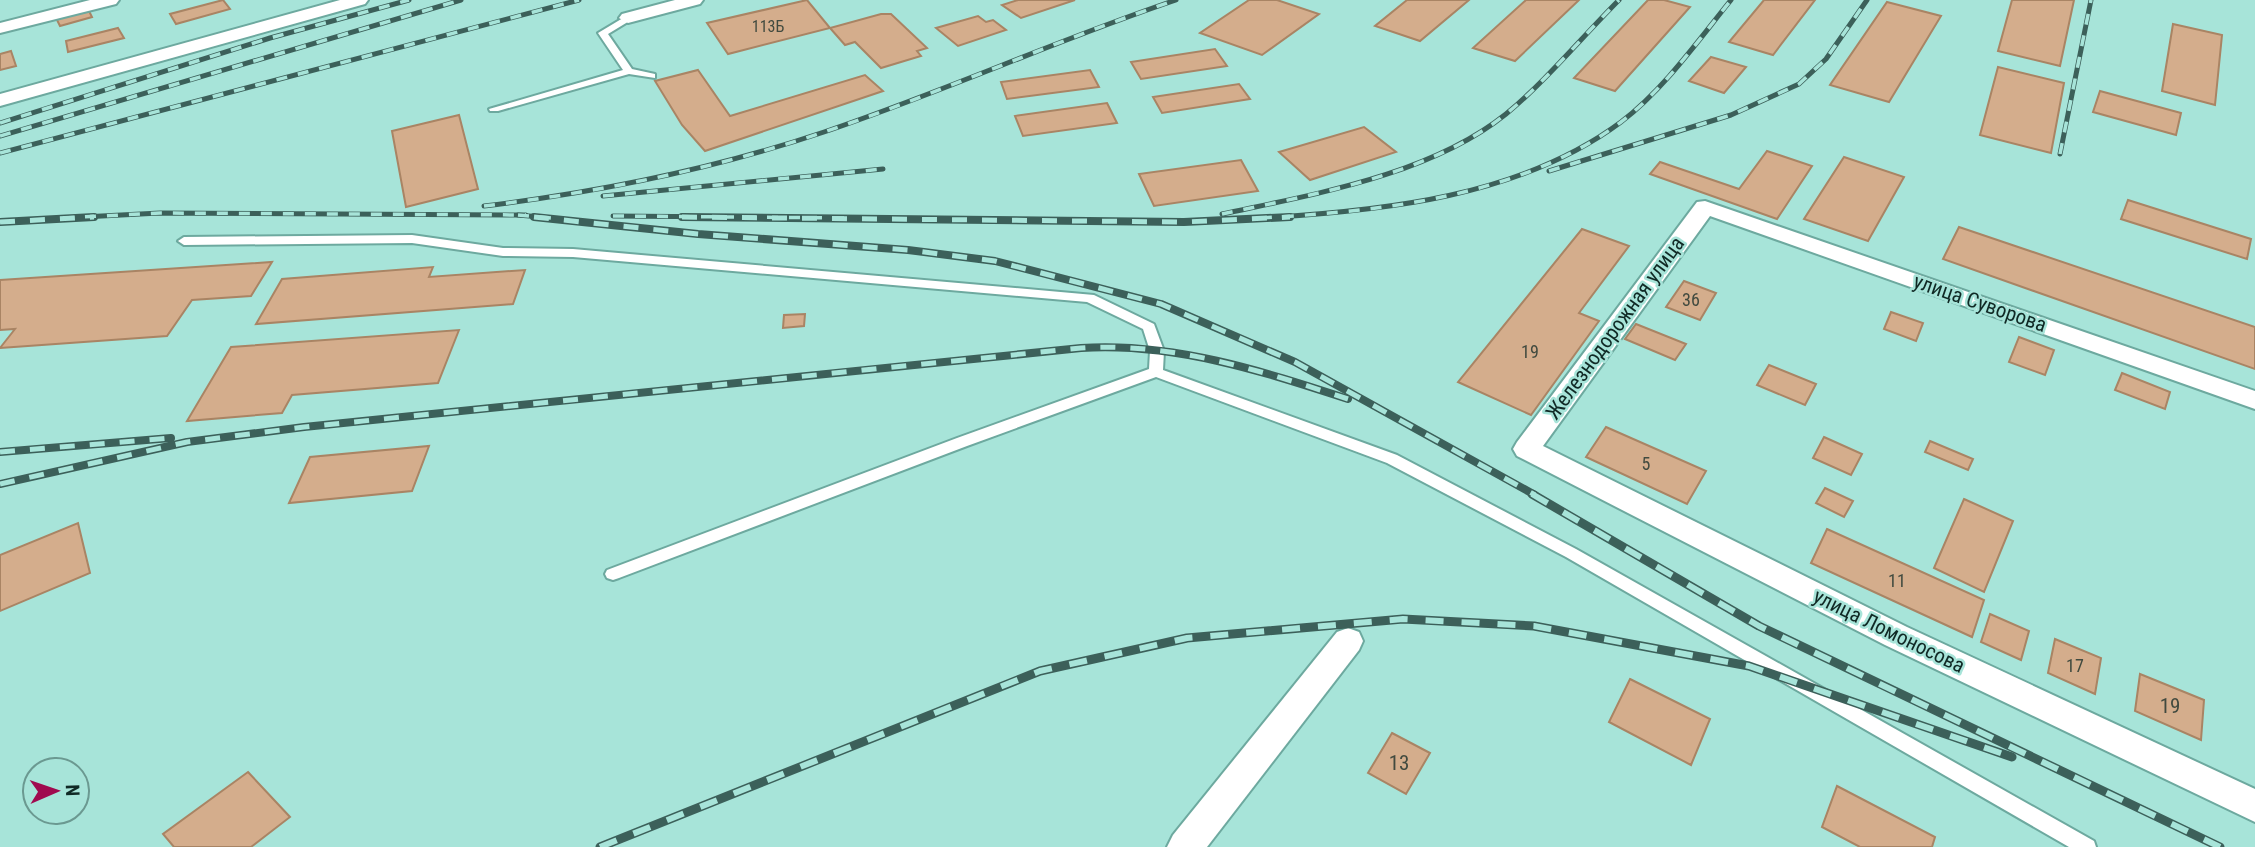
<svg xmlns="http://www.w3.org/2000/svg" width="2255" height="847" viewBox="0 0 2255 847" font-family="'Roboto Condensed',sans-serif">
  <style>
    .building { fill: #d4ad8c; stroke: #a98464; stroke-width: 2 }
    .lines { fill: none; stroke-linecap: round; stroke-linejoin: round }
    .service-casing { stroke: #6da99f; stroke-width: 4 }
    .minor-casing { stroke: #6da99f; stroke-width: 4 }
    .service { fill: #fff; fill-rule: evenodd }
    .minor { fill: #fff; fill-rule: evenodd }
    .rail-far2-casing { stroke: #3c605a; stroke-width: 5 }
    .rail-far1-casing { stroke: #3c605a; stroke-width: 8 }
    .rail-casing { stroke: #3c605a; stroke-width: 9 }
    .rail-far2 { stroke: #a7e4d9; stroke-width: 3.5; stroke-dasharray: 11; stroke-linecap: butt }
    .rail-far1 { stroke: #a7e4d9; stroke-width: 5; stroke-dasharray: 15; stroke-linecap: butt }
    .rail { stroke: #a7e4d9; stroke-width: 6; stroke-dasharray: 18; stroke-linecap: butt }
    .labels { text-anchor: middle; stroke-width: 5; stroke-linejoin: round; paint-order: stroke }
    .far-number-label { font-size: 16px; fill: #414a3f }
    .number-label { font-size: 18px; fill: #414a3f }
    .street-label { font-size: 21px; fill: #102925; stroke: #a7e4d9 }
    .near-number-label { font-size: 21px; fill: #414a3f }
  </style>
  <rect width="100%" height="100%" fill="#a7e4d9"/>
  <g class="building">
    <path d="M223 0 230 9 176 24 170 14Z"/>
    <path d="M807 0 830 28 728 54 707 23Z"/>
    <path d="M1018 0H1075L1021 18 1002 5Z"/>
    <path d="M1249 0H1277L1319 14 1262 55 1200 33Z"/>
    <path d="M1407 0H1469L1420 41 1375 26Z"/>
    <path d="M1526 0H1579L1515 61 1473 48Z"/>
    <path d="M1648 0H1664L1690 7 1615 91 1574 78Z"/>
    <path d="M1764 0H1815L1773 55 1729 42Z"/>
    <path d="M2012 0H2074L2060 66 1998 51Z"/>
    <path d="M1887 2 1941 16 1889 102 1830 85Z"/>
    <path d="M88 9 92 17 60 26 56 18Z"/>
    <path d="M881 14H891L927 48 917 51 921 56 881 68 855 42 845 45 830 28Z"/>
    <path d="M978 16 986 22 993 20 1006 30 958 46 936 28Z"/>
    <path d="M2173 24 2222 35 2215 105 2162 91Z"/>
    <path d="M118 28 124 38 68 52 66 41Z"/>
    <path d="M1215 49 1227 66 1141 79 1131 62Z"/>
    <path d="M11 51 16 66 0 70V54Z"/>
    <path d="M1711 57 1746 67 1724 93 1689 81Z"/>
    <path d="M1998 67 2064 83 2051 153 1980 135Z"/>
    <path d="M698 70 730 116 865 75 883 91 705 151 682 125 655 81Z"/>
    <path d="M1090 70 1099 87 1007 99 1001 82Z"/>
    <path d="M1239 84 1250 99 1162 113 1153 97Z"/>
    <path d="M2100 91 2181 113 2176 135 2093 112Z"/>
    <path d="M1107 103 1117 123 1023 136 1015 116Z"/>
    <path d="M459 115 478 189 406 207 392 131Z"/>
    <path d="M1364 127 1396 152 1310 180 1279 152Z"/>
    <path d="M1767 151 1812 166 1777 219 1650 174 1660 162 1739 189Z"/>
    <path d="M1844 157 1904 177 1868 241 1804 219Z"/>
    <path d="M1241 160 1258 191 1154 206 1139 174Z"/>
    <path d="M2128 200 2251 239 2247 259 2121 219Z"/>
    <path d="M1959 227 2255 327V369L1943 259Z"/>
    <path d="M1582 229 1629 246 1579 313 1599 321 1531 415 1458 382Z"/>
    <path d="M272 262 251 296 192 300 167 336 0 348 15 329 0 330V280Z"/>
    <path d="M433 267 429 277 525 270 513 304 256 324 282 279Z"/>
    <path d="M1684 281 1716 293 1700 320 1666 307Z"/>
    <path d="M1891 312 1923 323 1916 341 1884 329Z"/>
    <path d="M805 314 804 326 783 328 784 315Z"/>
    <path d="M1636 324 1686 344 1675 360 1625 339Z"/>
    <path d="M459 330 438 383 292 395 282 413 187 421 231 347Z"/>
    <path d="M2019 337 2054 350 2045 375 2009 362Z"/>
    <path d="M1769 365 1816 384 1805 405 1757 385Z"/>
    <path d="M2122 373 2170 392 2165 409 2115 390Z"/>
    <path d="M1606 427 1706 471 1687 504 1586 457Z"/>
    <path d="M1824 437 1862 454 1851 475 1813 458Z"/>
    <path d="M1930 441 1973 459 1968 470 1925 452Z"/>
    <path d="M429 446 412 491 289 503 310 457Z"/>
    <path d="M1825 488 1853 501 1844 517 1816 503Z"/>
    <path d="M1964 499 2013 521 1984 592 1934 568Z"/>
    <path d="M78 523 90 573 0 611V555Z"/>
    <path d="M1827 529 1984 600 1972 637 1811 563Z"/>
    <path d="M1990 614 2029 631 2021 660 1981 642Z"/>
    <path d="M2055 639 2101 658 2095 694 2048 673Z"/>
    <path d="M2140 674 2204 700 2201 740 2135 711Z"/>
    <path d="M1630 679 1710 719 1691 765 1609 722Z"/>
    <path d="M1392 733 1430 753 1406 794 1368 773Z"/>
    <path d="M248 772 290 817 251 847H174L163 834Z"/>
    <path d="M1837 786 1935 837 1932 847H1860L1822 827Z"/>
  </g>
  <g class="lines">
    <g class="service-casing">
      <g id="service">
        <path d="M628 15 631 16V20L608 34 632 69 655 74V78L629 74 498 111H490L489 109 623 70 598 33Z"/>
        <path d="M412 235 503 248 573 249 1094 295 1154 324 1164 351 1163 370 1397 455 1576 549 2094 841 2096 847H2069L1566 557 1387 463 1156 377 967 446 619 578 613 580 607 578 605 574 607 570 957 438 1149 369 1150 351 1143 329 1087 302 573 257 503 256 412 243 184 245 178 241 184 237Z"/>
      </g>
    </g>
    <g class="minor-casing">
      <g id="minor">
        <path d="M90 0H119L116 4 0 33V23Z"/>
        <path d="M340 0H368L365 4 0 106V94Z"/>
        <path d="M675 0H703L700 4 628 23 619 18 622 14Z"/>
        <path d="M1705 201 2255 391V409L1710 216 1543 446 1907 627 2255 789V822L1885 645 1517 456 1513 449 1517 442 1697 202Z"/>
        <path d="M1348 628 1359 632 1363 641 1359 650 1207 847H1167L1173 835 1337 632Z"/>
      </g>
    </g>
    <use href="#service" class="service"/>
    <use href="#minor" class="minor"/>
    <g class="rail-far2-casing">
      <g id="rail-far2">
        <path d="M0 123 270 38 409 0"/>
        <path d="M0 136 461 0"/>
        <path d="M0 153 579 0"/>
        <path d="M2060 154 2091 0"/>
        <path d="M1549 171 1731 115 1799 84 1826 59 1867 0"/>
        <path d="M603 196 883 169"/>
        <path d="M484 206C600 192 714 169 824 132 943 92 1057 40 1176 0"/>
        <path d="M1222 214C1315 194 1430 175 1506 114 1545 82 1583 36 1619 0"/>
        <path d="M518 215 551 218"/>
        <path d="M613 216 848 218"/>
        <path d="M63 218 160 213 526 215"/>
        <path d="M1261 218C1383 211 1520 197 1621 122 1664 89 1697 42 1731 0"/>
      </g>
    </g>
    <g class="rail-far1-casing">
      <g id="rail-far1">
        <path d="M534 217 698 234 908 250 995 261 1161 304 1295 362 1535 495"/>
        <path d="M682 217 1184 222 1290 217"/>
        <path d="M0 222 94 217"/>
        <path d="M0 452 171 438"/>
        <path d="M0 484 187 442 304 427 1081 348C1173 342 1262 371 1348 399"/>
      </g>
    </g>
    <g class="rail-casing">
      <g id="rail">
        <path d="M1532 494 1759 626 2220 847"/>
        <path d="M600 847 1040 671 1187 638 1403 619 1534 626 1749 666 2012 757"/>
      </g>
    </g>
    <use href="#rail-far2" class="rail-far2"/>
    <use href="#rail-far1" class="rail-far1"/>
    <use href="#rail" class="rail"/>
  </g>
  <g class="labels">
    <g class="far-number-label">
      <text x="768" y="32">113Б</text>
    </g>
    <g class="number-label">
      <text x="1691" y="306">36</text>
      <text x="1530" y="358">19</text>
      <text x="1646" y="470">5</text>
      <text x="1897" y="587">11</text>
      <text x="2075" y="672">17</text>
    </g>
    <g class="street-label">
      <text transform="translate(1980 303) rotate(19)" y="7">улица Суворова</text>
      <text transform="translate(1615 328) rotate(-54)" y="7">Железнодорожная улица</text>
      <text transform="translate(1889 631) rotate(26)" y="7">улица Ломоносова</text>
    </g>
    <g class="near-number-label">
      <text x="2170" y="713">19</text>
      <text x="1399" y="770">13</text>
    </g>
  </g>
  <g transform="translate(56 791) rotate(88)"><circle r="33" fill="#a7e4d9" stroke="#6b9991" stroke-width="2"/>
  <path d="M0-5L12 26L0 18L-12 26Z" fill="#a00a4f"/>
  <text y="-10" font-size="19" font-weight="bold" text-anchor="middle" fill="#102925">N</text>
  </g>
</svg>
